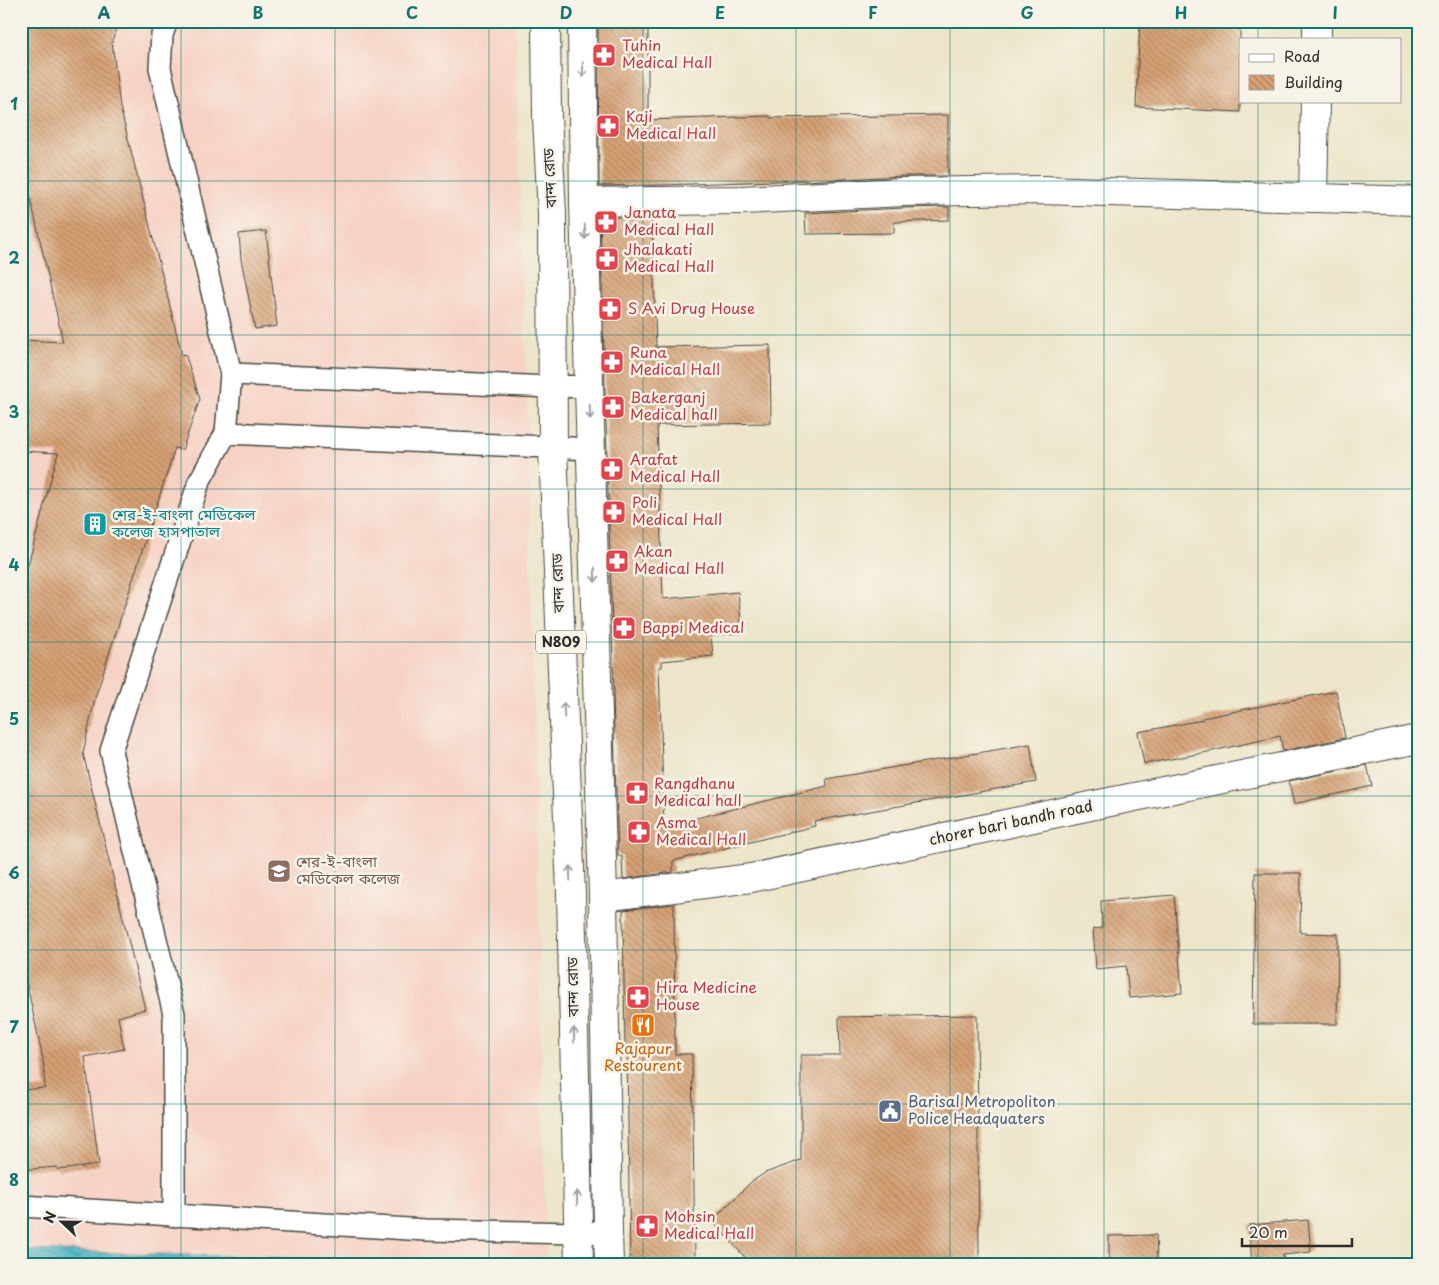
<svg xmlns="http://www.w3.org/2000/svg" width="1439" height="1285" viewBox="0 0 1439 1285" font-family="'Playpen Sans','Noto Sans Bengali',sans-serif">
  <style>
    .built { fill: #f6d2c4 }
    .water { fill: url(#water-waves); stroke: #386e77 }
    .building { fill: url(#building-back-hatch) }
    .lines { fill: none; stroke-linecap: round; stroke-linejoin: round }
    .service-casing { stroke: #484743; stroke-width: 24 }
    .minor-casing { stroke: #484743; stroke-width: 30 }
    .trunk-casing { stroke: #484743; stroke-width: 30 }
    .service { stroke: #fff; stroke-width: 21 }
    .minor { stroke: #fff; stroke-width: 28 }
    .trunk { stroke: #fff; stroke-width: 28 }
    .oneway { stroke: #a0a0a0 }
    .grid { fill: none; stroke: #0f766e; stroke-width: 1; stroke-opacity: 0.55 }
    .labels { text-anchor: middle; stroke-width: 5; stroke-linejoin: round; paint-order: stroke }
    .shield { fill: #f7f3e8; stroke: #686764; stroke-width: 1 }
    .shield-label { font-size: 14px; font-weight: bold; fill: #2b2b2b }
    .health-label { font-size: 15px; fill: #be3a42; stroke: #f7f3e8; text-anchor: start }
    .street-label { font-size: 15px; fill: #2b2b2b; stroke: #f7f3e8 }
    .culture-label { font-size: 15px; fill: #0d838f; stroke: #f7f3e8; text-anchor: start }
    .education-label { font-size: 15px; fill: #785e54; stroke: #f7f3e8; text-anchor: start }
    .food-label { font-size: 15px; fill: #c56008; stroke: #f7f3e8 }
    .service-label { font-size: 15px; fill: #4e5e75; stroke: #f7f3e8; text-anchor: start }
    .neatline { fill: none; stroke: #0f766e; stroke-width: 2 }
    .grid-label { font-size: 16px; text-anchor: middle; font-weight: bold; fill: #0f766e }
  </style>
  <defs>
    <pattern id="water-waves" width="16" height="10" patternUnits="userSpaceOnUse" patternTransform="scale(1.25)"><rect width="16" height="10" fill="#46b2c3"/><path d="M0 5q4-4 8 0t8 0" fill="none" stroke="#3b919f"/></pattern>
    <pattern id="building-back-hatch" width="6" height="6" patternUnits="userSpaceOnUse" patternTransform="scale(1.25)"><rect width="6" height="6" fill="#d6a175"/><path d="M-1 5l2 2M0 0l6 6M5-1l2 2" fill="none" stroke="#ae8360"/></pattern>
  </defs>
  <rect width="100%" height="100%" fill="#f7f3e8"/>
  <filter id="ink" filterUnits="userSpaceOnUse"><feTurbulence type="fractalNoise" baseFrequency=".02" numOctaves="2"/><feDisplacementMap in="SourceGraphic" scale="10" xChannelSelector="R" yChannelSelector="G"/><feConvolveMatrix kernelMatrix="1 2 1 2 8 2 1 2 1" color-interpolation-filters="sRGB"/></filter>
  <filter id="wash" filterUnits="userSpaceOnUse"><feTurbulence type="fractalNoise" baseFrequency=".0096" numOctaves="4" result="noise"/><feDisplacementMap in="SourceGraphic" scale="20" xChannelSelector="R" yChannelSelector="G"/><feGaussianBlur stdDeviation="1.12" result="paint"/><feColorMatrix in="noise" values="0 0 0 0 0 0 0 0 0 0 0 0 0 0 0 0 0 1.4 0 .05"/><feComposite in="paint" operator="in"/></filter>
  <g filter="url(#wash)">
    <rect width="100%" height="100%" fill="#ece5c9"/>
    <path class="built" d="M21 21H515L529 478 546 1264H21Z"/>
    <path class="water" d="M21 1250 357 1260 360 1264H21Z"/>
    <g id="blocks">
      <g class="building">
        <path d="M21 21H118L112 42 120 107 182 355 185 354 200 399 182 450 175 448 95 698 83 753 145 1009 118 1017 124 1049 85 1057 99 1165 58 1170 57 1167 21 1170V1090L45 1088 43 1059 21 957V591L58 453 21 451V340L63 342 21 156Z"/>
        <path d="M598 21H648V120L770 116V118L948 115V176H902L804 181V180L661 185 599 186Z"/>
        <path d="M1140 21H1240V112L1136 107Z"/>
        <path d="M949 207V220L894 222V233L806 234 805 213 904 208Z"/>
        <path d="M600 217H652L656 347 770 345 771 423 657 425 663 599 738 592 742 633 711 635 713 656 662 661V667H659L664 826 827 786 826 779 1030 744 1036 782 814 821 815 826 673 861V872L623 879 622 856H618L613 696 614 695Z"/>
        <path d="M266 231 277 326 255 329 241 259 239 234Z"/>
        <path d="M1336 691 1345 738 1283 751 1280 736 1203 753 1144 764 1138 732 1203 720 1202 718Z"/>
        <path d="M1367 765 1372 786 1294 804 1289 781Z"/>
        <path d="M1255 873H1301L1300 933 1338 934 1337 1024H1253Z"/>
        <path d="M1174 895 1182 993 1129 998 1126 966 1096 969 1093 929 1102 928 1101 901Z"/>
        <path d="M674 904 675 1054H692L695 1264H630L627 1049H625L623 910Z"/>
        <path d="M977 1015 979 1264H751L712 1221 751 1182 765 1173 801 1160V1055H840L839 1017Z"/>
        <path d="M1308 1220 1311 1252 1283 1255 1284 1264H1252L1249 1225Z"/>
        <path d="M1156 1235 1157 1264H1109V1236Z"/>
      </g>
    </g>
  </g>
  <g filter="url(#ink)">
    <use href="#blocks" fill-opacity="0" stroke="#484743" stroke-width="1"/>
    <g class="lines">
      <g class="service-casing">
        <g id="service">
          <path d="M167 21 162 35 160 68 231 374 552 387 589 386"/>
          <path d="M226 433 231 374"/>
          <path d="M21 1206 426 1230 578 1233 608 1232"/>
          <path d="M174 1216V1014L111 751 199 482 226 433 592 449"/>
        </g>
      </g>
      <g class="minor-casing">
        <g id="minor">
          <path d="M1317 39V21"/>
          <path d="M1313 198 1315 101"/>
          <path d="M584 202 742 200 903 192 1041 190 1418 201"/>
          <path d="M603 897 751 878 1095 805 1418 739"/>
        </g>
      </g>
      <g class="trunk-casing">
        <g id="trunk">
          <path d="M546 21 547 117 552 214 553 448 571 893 579 1264"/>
          <path d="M582 21 584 202 603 897 608 1232 609 1264"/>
        </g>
      </g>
      <use href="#service" class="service"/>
      <use href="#minor" class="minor"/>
      <use href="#trunk" class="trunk"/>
    </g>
    <defs><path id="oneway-shaft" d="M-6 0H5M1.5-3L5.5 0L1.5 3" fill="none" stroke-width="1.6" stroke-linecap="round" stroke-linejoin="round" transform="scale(1.25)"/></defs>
    <g class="oneway">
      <use href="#oneway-shaft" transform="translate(583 70) rotate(89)"/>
      <use href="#oneway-shaft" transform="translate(585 232) rotate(88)"/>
      <use href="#oneway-shaft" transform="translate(590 412) rotate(88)"/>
      <use href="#oneway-shaft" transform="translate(595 575) rotate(89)"/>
      <use href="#oneway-shaft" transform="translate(564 710) rotate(-92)"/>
      <use href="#oneway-shaft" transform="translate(570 873) rotate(-92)"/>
      <use href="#oneway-shaft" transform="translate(574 1035) rotate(-91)"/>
      <use href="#oneway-shaft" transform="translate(577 1198) rotate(-91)"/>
    </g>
  </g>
  <path class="grid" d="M181 21V1264M335 21V1264M489 21V1264M643 21V1264M796 21V1264M950 21V1264M1104 21V1264M1258 21V39M1258 101V1264M21 181H1418M21 335H1418M21 489H1418M21 642H1418M21 796H1418M21 950H1418M21 1104H1418"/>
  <defs>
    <g id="pharmacy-square" transform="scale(1.25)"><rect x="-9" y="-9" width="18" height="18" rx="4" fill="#e0444e" stroke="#f7f3e8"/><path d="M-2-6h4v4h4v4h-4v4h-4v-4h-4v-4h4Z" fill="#fff"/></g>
    <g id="building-square" transform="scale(1.25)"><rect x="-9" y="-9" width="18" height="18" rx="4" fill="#0f9aa8" stroke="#f7f3e8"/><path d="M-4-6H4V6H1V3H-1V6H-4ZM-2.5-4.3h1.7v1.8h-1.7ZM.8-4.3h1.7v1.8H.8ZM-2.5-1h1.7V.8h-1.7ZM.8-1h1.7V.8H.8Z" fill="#fff"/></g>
    <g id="university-square" transform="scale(1.25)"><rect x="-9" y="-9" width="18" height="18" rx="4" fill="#8d6e63" stroke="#f7f3e8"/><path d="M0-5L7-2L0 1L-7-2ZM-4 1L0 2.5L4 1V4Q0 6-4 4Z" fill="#fff"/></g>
    <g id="restaurant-square" transform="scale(1.25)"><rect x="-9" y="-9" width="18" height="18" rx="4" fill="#e8710a" stroke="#f7f3e8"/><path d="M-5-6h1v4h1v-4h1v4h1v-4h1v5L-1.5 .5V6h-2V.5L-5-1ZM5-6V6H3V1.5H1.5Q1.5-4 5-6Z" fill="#fff"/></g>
    <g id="civic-square" transform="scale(1.25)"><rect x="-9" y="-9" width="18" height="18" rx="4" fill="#5c6f8a" stroke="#f7f3e8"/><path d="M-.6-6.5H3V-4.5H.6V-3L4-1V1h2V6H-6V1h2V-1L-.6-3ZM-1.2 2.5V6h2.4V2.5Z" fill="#fff"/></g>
  </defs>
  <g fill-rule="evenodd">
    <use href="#pharmacy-square" x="604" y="55"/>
    <use href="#pharmacy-square" x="608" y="126"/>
    <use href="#pharmacy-square" x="606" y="222"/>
    <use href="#pharmacy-square" x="607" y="259"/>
    <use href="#pharmacy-square" x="610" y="309"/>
    <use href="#pharmacy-square" x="612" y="362"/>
    <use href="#pharmacy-square" x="613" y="407"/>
    <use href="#pharmacy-square" x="612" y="469"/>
    <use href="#pharmacy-square" x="614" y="512"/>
    <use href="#building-square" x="95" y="524"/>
    <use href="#pharmacy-square" x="617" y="561"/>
    <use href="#pharmacy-square" x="624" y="628"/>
    <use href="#pharmacy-square" x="637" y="793"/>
    <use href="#pharmacy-square" x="639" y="832"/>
    <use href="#university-square" x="279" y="871"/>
    <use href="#pharmacy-square" x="638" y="997"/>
    <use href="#restaurant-square" x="643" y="1025"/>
    <use href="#civic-square" x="890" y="1111"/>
    <use href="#pharmacy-square" x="647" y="1226"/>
  </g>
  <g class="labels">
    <rect class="shield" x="536" y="630.5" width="50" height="23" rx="4"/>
    <g class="shield-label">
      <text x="561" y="647">N809</text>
    </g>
    <g class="health-label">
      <text x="622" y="51">Tuhin<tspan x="622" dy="17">Medical Hall</tspan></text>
      <text x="626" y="122">Kaji<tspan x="626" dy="17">Medical Hall</tspan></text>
      <text x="624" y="218">Janata<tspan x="624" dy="17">Medical Hall</tspan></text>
      <text x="624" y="255">Jhalakati<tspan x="624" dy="17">Medical Hall</tspan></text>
      <text x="628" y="314">S Avi Drug House</text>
      <text x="630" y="358">Runa<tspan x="630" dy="17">Medical Hall</tspan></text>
      <text x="630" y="403">Bakerganj<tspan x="630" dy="17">Medical hall</tspan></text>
      <text x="630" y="465">Arafat<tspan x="630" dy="17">Medical Hall</tspan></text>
      <text x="632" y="508">Poli<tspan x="632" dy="17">Medical Hall</tspan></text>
      <text x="634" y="557">Akan<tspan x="634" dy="17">Medical Hall</tspan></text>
      <text x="642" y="633">Bappi Medical</text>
      <text x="654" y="789">Rangdhanu<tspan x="654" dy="17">Medical hall</tspan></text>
      <text x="656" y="828">Asma<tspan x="656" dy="17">Medical Hall</tspan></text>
      <text x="656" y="993">Hira Medicine<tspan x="656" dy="17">House</tspan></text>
      <text x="664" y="1222">Mohsin<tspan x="664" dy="17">Medical Hall</tspan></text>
    </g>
    <g class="street-label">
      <text transform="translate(550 178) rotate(-93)" y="5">বান্দ রোড</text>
      <text transform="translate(558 583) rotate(-92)" y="5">বান্দ রোড</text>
      <text transform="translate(1011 823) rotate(-12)" y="5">chorer bari bandh road</text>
      <text transform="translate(573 987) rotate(-91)" y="5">বান্দ রোড</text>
    </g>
    <g class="culture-label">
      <text x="112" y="520">শের-ই-বাংলা মেডিকেল<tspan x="112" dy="17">কলেজ হাসপাতাল</tspan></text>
    </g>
    <g class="education-label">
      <text x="296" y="867">শের-ই-বাংলা<tspan x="296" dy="17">মেডিকেল কলেজ</tspan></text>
    </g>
    <g class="food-label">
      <text x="643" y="1054">Rajapur<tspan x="643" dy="17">Restourent</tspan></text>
    </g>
    <g class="service-label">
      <text x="908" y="1107">Barisal Metropoliton<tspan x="908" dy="17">Police Headquaters</tspan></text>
    </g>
  </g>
  <rect width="1439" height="1285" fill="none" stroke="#f7f3e8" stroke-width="55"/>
  <rect x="1239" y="38" width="162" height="65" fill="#f7f3e8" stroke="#a5a39c"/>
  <rect x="1249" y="54" width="25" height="8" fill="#ffffff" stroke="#a5a39c"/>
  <text x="1284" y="62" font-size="15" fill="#2b2b2b">Road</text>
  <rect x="1249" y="75" width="25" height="15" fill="url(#building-back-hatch)" stroke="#a5a39c"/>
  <text x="1284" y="88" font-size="15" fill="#2b2b2b">Building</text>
  <g transform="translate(62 1222) rotate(292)" stroke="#f7f3e8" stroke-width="4" paint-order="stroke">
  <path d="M0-4L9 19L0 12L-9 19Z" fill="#2b2b2b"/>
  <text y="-8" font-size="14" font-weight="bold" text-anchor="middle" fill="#2b2b2b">N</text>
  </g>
  <path d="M1242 1238v8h110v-8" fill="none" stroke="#2b2b2b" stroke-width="2.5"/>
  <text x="1249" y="1238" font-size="15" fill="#2b2b2b" stroke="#f7f3e8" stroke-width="4" paint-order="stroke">20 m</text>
  <rect x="28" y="28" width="1384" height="1230" class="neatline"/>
  <g class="grid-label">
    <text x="104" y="19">A</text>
    <text x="258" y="19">B</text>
    <text x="412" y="19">C</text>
    <text x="566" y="19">D</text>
    <text x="720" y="19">E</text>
    <text x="873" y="19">F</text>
    <text x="1027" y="19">G</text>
    <text x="1181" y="19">H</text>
    <text x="1335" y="19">I</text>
    <text x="14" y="110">1</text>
    <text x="14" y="264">2</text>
    <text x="14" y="418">3</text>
    <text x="14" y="571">4</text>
    <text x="14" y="725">5</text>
    <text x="14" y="879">6</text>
    <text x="14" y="1033">7</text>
    <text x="14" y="1186">8</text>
  </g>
</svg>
